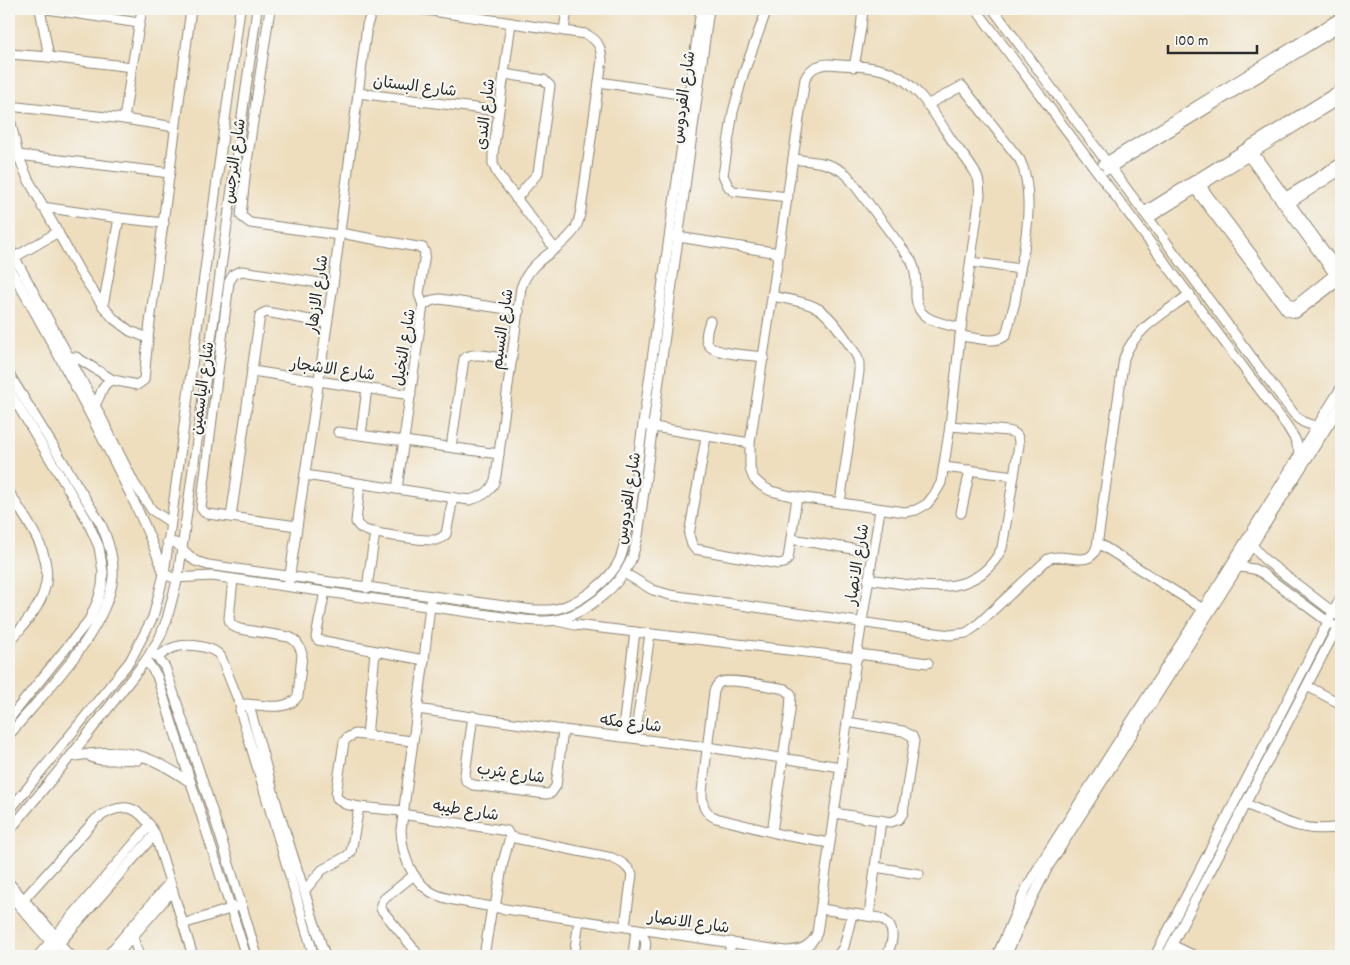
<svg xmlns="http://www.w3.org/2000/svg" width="1350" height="965" viewBox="0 0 1350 965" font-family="Dekko,'Playpen Sans Arabic',sans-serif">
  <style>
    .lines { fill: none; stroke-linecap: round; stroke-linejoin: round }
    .minor-casing { stroke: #8c8474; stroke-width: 11 }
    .minor { stroke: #fff; stroke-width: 9 }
    .labels { text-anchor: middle; stroke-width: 4.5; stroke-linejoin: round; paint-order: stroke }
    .street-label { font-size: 16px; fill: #2b2b2b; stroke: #f6f6f2 }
  </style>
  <rect width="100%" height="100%" fill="#f6f6f2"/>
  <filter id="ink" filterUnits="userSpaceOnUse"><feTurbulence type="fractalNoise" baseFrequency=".02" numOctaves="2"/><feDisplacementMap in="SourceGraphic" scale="10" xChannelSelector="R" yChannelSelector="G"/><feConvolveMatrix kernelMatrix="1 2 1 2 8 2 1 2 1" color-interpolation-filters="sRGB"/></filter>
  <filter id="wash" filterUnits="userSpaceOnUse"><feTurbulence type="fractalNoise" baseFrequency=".0096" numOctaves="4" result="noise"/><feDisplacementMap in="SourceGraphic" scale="20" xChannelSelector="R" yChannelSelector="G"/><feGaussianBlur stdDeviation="1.12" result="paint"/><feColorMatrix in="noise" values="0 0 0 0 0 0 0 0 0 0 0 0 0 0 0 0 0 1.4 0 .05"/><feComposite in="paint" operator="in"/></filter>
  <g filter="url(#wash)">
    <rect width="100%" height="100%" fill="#eedebe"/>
  </g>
  <g filter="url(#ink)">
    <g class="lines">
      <g class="minor-casing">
        <g id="minor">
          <path d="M47 9 139 23"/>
          <path d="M270 9 246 168 241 216 250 223 339 235"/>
          <path d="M767 9 743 75 733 112 723 175 728 186 733 191 788 197"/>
          <path d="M976 9 1287 426 1295 439 1301 457"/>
          <path d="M993 9 1294 414 1303 422 1320 428"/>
          <path d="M511 23 493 154V164L497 173 555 249"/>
          <path d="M564 31 567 9"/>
          <path d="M9 54 49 57 40 9"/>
          <path d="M49 57 132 67 124 119"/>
          <path d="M828 64C847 66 870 65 889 72 918 83 936 117 953 142 961 153 971 164 977 176 980 182 979 189 980 195L961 328 950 426 941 483 934 495 927 504 916 510 905 512 791 496 771 491 762 486 754 479 750 469V443L805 79C810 69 816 65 828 64Z"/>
          <path d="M132 67 142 9"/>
          <path d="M854 67 861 28 863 9"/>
          <path d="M504 74 544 80 550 86 538 173 516 199"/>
          <path d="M599 82 693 96"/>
          <path d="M358 93 498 111"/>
          <path d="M927 105 962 86 1020 160C1034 189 1027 239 1020 269L971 262"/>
          <path d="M9 106 124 119 175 127"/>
          <path d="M9 114 18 155 28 179 80 272 103 306 114 319 130 331 148 338"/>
          <path d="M1250 148 1339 271"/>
          <path d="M1243 153 1252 161 1335 275"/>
          <path d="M18 155 170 173"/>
          <path d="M793 159C814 162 830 161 847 175L911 260C916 270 916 280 916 291 914 321 938 322 961 328"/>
          <path d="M1103 164 1341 17"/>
          <path d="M1107 170 1341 26"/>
          <path d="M1197 181 1290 305H1296L1341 269"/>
          <path d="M1192 185 1287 311 1296 313 1341 279"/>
          <path d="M1286 197 1341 163"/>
          <path d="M1290 203 1341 170"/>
          <path d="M42 207 119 218 103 306"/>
          <path d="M1144 212 1341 89"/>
          <path d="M119 218 164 223"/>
          <path d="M1149 218 1341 98"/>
          <path d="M340 233 423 248 425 253 419 294 423 305"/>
          <path d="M672 236 779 253"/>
          <path d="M9 247 95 405 134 483 152 510 170 522"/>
          <path d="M15 257 58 232"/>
          <path d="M9 267C38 316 65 367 92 418 118 469 145 520 164 574L174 578 212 576 525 620C535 621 546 622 556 620 585 614 618 588 630 562 634 553 636 544 638 536L709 9"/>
          <path d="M773 296C788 300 806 301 819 309 833 318 848 342 857 356L859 363V372L840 503"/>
          <path d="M710 321C708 327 704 338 708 344 714 355 752 355 764 357"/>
          <path d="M960 336C973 337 996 345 1006 335L1015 302 1020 269"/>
          <path d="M61 359 69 357H76L113 380 137 385 144 380 148 338 191 9"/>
          <path d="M252 371 411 395"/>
          <path d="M9 374 101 524C108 540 114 559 113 576 109 629 42 695 9 735"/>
          <path d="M9 391 87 520 99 547 103 572 102 586 98 600 89 620 9 719"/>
          <path d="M92 407C103 400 98 384 113 380"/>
          <path d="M648 426 750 443"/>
          <path d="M338 432 499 454"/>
          <path d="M361 435 367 388"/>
          <path d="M706 437 689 535 692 545 695 549 778 564 784 563 788 559 797 497"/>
          <path d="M451 447 464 359C472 350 500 358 512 360"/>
          <path d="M944 467 1014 476"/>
          <path d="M305 475 469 500C483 497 493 491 496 476L521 288C531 258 556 254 573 232 578 226 579 218 581 210L602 60C601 46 597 39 585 34L419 9"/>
          <path d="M360 484 356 522C358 526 360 528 365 530 376 534 424 541 436 540 440 539 443 537 446 534L453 498"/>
          <path d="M397 489 423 305 433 300 440 299 519 311"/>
          <path d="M9 492C26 520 56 556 44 591 38 611 21 627 9 643"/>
          <path d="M961 513 970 470"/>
          <path d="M231 517 260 315 266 312 327 323"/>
          <path d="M297 526 208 514 204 512 201 508 229 282 234 274 242 271 333 285"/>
          <path d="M791 539 872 552"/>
          <path d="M167 542 176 543 195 561 208 565 533 610C542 610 551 611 560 608 582 601 610 581 620 559 625 546 627 531 630 517L701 9"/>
          <path d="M1098 543 1203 609"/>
          <path d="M1253 546 1264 559 1337 615"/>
          <path d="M1240 567 1254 569 1262 573 1331 624"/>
          <path d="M624 573 653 590 670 595 950 635 966 633 975 627 1048 559C1065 551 1090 571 1097 546L1124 358C1135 328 1165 313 1190 294"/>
          <path d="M233 579 229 618C230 625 233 627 240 629L289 637C297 640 300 646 302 654L298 696C288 712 263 705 247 704"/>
          <path d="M868 579C918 585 975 603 1002 548L1019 445C1019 436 1017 433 1008 431L950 426"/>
          <path d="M289 581 333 285 367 25 371 14 376 9"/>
          <path d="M367 588 375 532"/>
          <path d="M325 591 316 637 318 640 424 660"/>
          <path d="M431 596 424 660 401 830C402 853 410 879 431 892 446 901 474 903 492 907L785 951C800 951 811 947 817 933L858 646 880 510"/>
          <path d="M557 621 575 625 857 658"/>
          <path d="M152 651 165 667 222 841 257 956"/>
          <path d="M858 654 928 663"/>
          <path d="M158 657C163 653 169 649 175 647 188 643 214 646 221 657L241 707"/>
          <path d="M146 660 157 676 246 956"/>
          <path d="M1307 686 1341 704"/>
          <path d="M417 709 563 730 707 747 841 767"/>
          <path d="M473 716 465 774 466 781 473 785 546 794 551 793 556 786 563 730"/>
          <path d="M367 736 375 652"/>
          <path d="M622 736 635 632"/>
          <path d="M635 737 650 634"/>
          <path d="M89 754 91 757C101 763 124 758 138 760"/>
          <path d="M70 757C126 748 142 750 190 782"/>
          <path d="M1246 804C1282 820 1301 834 1341 827"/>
          <path d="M9 811 130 661 153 617 164 574 240 9"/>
          <path d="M402 811 359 807 345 804 337 798 336 794 344 742 347 738 355 734 412 741"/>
          <path d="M834 813 891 822 899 819 903 813 914 741 912 736 903 731 847 722"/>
          <path d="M402 814 507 831 510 837 503 862 495 907"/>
          <path d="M9 831 70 757 146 660 160 637 167 619 178 577 257 9"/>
          <path d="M772 832 790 711 791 694 785 689C773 687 731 678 721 682 717 683 716 687 714 691L702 792C702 805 704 813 716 818L783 835 830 843"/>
          <path d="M510 837 612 858C622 862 627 866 632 874L625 926"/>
          <path d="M875 867 919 874"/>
          <path d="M414 875 384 899 381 904V909L414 949 418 956"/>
          <path d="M9 883 55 935C60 942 63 950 70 956"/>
          <path d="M305 890 322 870 347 856 351 852 359 807"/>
          <path d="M9 894 54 946"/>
          <path d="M24 899 96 819C124 800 139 805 155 834L193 956"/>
          <path d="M821 909 880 918C897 926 893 941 887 956"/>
          <path d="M869 916 881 820"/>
          <path d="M183 924 236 907"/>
          <path d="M636 932C649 939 646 943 644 956"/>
          <path d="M133 937 139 956"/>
          <path d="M1172 945 1195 956"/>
          <path d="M38 956 150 825"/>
          <path d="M48 956 155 834"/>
          <path d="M107 956 170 882"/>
          <path d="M116 956 173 890"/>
          <path d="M314 956 240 710 244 704 249 706 250 709 278 809 325 956"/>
          <path d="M484 956 492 907"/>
          <path d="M574 956 579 920"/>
          <path d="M633 956 636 929"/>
          <path d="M729 956 731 942"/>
          <path d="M837 956 844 947 851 919"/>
          <path d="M997 956 1026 889 1041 863 1222 579 1341 388"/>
          <path d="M1006 956 1028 906 1048 867 1341 405"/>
          <path d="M1155 956 1341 597"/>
          <path d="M1166 956 1341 620"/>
        </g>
      </g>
      <use href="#minor" class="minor"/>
    </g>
  </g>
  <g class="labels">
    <g class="street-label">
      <text transform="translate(415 85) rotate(7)" y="6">شارع البستان</text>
      <text transform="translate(682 97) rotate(-82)" y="6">شارع الفردوس</text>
      <text transform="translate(484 114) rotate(-83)" y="6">شارع الندى</text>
      <text transform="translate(233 161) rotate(-82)" y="6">شارع النرجس</text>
      <text transform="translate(316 294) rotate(-82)" y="6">شارع الازهار</text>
      <text transform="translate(501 329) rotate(-82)" y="6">شارع النسيم</text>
      <text transform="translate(403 347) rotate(-81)" y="6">شارع النخيل</text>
      <text transform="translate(333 368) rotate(8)" y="6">شارع الاشجار</text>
      <text transform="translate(201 388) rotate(-82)" y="6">شارع الياسمين</text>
      <text transform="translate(627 498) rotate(-81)" y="6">شارع الفردوس</text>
      <text transform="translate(856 564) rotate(-81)" y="6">شارع الانصار</text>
      <text transform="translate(631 722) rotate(7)" y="6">شارع مكه</text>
      <text transform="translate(511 772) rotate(8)" y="6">شارع يثرب</text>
      <text transform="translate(466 809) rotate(9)" y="6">شارع طيبه</text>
      <text transform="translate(689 921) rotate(8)" y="6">شارع الانصار</text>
    </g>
  </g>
  <rect width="1350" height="965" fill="none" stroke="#f6f6f2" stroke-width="30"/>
  <path d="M1168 45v8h89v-8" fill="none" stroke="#2b2b2b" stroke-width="2.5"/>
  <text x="1175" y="45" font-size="15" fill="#2b2b2b" stroke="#f6f6f2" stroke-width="4" paint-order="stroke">100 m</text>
</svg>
